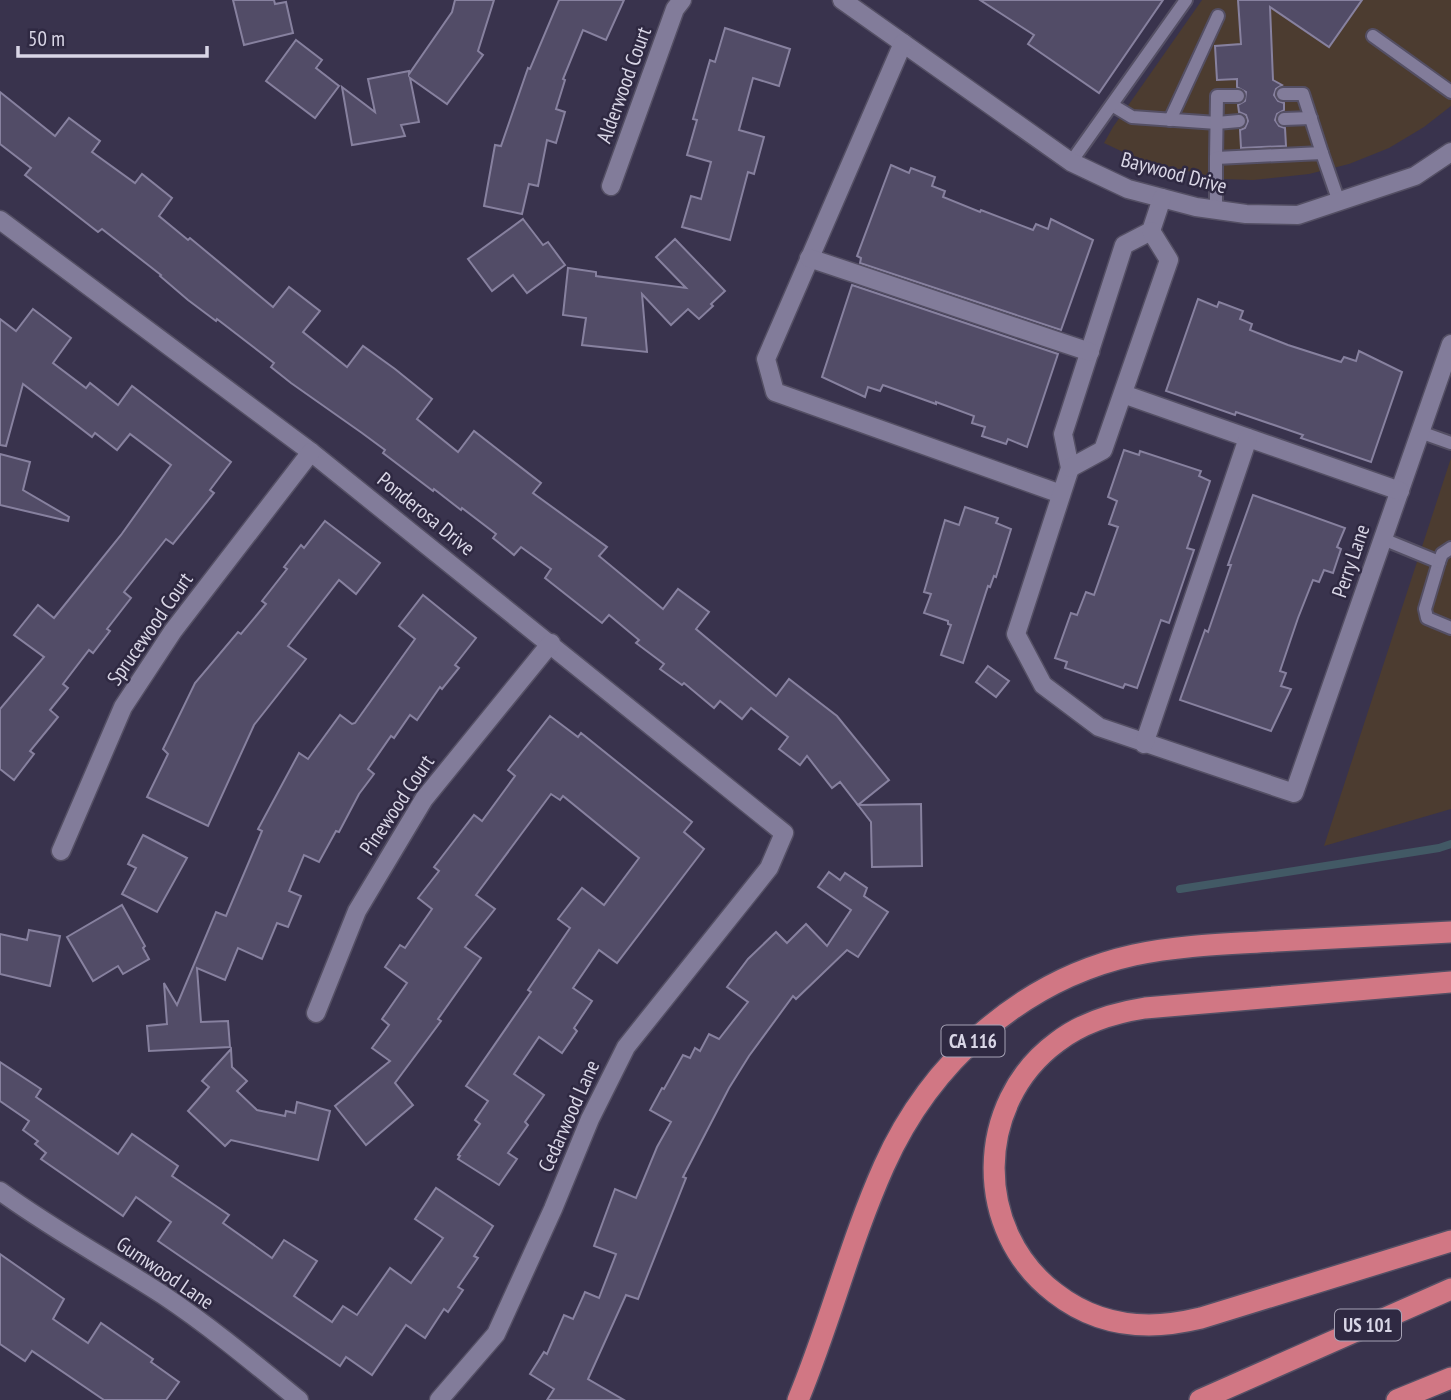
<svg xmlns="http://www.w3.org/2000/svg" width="1451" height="1400" viewBox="0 0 1451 1400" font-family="'PT Sans Narrow',sans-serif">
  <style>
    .commercial { fill: #4c3c30 }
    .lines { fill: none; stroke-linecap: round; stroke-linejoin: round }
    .stream { stroke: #425965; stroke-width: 8 }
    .building { fill: #524c67; stroke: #87819f; stroke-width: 2 }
    .service-casing { stroke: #544f64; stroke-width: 16 }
    .minor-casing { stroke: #544f64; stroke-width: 21 }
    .motorway-casing { stroke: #544f64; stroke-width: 24 }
    .service { stroke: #827c9a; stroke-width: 12 }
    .minor { stroke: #827c9a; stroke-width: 18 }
    .motorway { stroke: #d17784; stroke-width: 21 }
    .labels { text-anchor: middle; stroke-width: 5; stroke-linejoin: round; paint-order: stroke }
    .shield { fill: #2f2942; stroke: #a6a2b5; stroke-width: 2 }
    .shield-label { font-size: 19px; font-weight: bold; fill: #d9d6e6 }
    .street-label { font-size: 21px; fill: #d9d6e6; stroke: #2f2942 }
  </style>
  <rect width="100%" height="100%" fill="#39334d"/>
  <g class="commercial">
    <path d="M1202 0H1451V106L1424 127 1389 148 1349 164 1309 174 1253 180 1222 179 1140 160 1104 143 1113 127Z"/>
    <path d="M1451 458V809L1324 846Z"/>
  </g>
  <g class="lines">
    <path class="stream" d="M1180 889 1439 848 1451 844"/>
  </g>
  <g class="building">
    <path d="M233 0H274L275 4 286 2 293 33 244 45Z"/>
    <path d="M455 0H494L478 51 483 55 447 104 410 78 419 122 401 125 405 136 352 145 342 87 375 112 368 79 409 71V74L452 12Z"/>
    <path d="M559 0H624L606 40 583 30 563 79 565 80 556 109 565 112 556 143 547 140 538 186 529 184 522 214 484 206 495 145 501 146 528 68 530 69Z"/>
    <path d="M980 0H1163L1099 93 1028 44 1034 35Z"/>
    <path d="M1238 0H1362L1329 47 1270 7 1273 80 1282 85 1276 89 1274 95 1278 101 1284 103V110L1277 114 1275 120 1279 126 1285 128 1286 146 1241 148 1240 130 1245 128 1248 121 1246 115 1239 112 1238 105 1245 101 1246 92 1237 87V79L1217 80 1215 46 1241 44Z"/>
    <path d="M725 28 790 49 779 86 753 78 739 130 764 137 754 174 748 172 730 240 682 227 691 196 701 199 711 162 687 155 697 120 693 119 710 60 715 62Z"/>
    <path d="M296 40 322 60 316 68 339 86 315 118 266 81Z"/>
    <path d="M0 92 55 136 69 118 100 141 92 152 135 183 142 174 172 198 159 216 188 240 190 238 273 307 289 287 320 311 303 332 347 367 363 346 395 369 432 399 417 419 458 452 474 431 541 483 533 493 607 547 599 556 663 609 678 589 709 612 696 629 776 696 789 679 837 716 889 780 858 805 840 782 832 788 807 756 800 765 779 749 788 737 751 708 742 719 720 701 714 708 684 683 682 685 660 669 664 664 636 643 639 640 609 615 602 623 545 578 551 569 521 547 514 555 493 538 496 534 462 508 461 510 434 489 433 491 383 453 385 450 362 433 291 383 271 367 274 363 217 319 216 321 188 300 160 276 161 275 102 229 98 232 25 175 31 168 0 144Z"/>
    <path d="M891 165 909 173 911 168 935 177 932 186 945 191 943 197 980 212 981 210 1033 230 1036 224 1048 229 1051 219 1093 240 1061 330 860 263 861 258 857 256Z"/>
    <path d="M523 219 543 245 548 242 565 265 527 293 513 275 492 291 468 259Z"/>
    <path d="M675 239 725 291 711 304 713 306 699 319 688 309 671 325 642 294 647 352 582 345 586 318 563 315 568 268 596 272V276L686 288 656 257Z"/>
    <path d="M852 285 1058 354 1027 447 1008 439 1006 444 982 436 985 427 972 423 974 416 936 402V404L883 385 880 391 868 387 865 397 822 377Z"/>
    <path d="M1198 299 1217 307 1219 302 1243 311 1240 319 1252 324 1250 330 1288 345 1341 362 1344 357 1356 361 1359 351 1402 372 1371 462 1301 438 1303 435 1236 412 1235 415 1166 391Z"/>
    <path d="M33 309 71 338 53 363 86 388 90 383 118 405 132 386 231 462 210 490 214 493 173 544 166 539 124 592 131 598 107 629 110 631 93 653 89 650 63 684 68 688 50 710 58 717 30 751 34 754 14 780 0 769V709L44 657 14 635 38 605 54 618 121 535 171 465 130 434 117 450 95 433 92 437 23 384 6 446 0 445V319L16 331Z"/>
    <path d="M1124 450 1139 455 1140 451 1201 471 1199 476 1210 481 1187 548 1194 550 1169 623 1161 620 1137 688 1125 684 1123 688 1065 668 1067 662 1055 658 1071 613 1077 615 1086 592 1094 595 1118 527 1109 524 1117 501 1108 497Z"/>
    <path d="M0 454 30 462 23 490 69 517 68 521 0 505Z"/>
    <path d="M1253 495 1345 528 1337 547 1341 549 1333 573 1324 570 1319 582 1313 580 1298 618 1280 671 1286 673 1281 686 1291 689 1271 731 1180 700 1205 630 1208 632 1231 565H1228Z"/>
    <path d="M965 507 998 518 996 523 1011 529 996 577 994 576 990 587 988 586 963 663 941 655 951 625 948 624V621L924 613 931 594 924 592 945 520 959 525Z"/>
    <path d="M325 521 380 563 356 594 339 580 288 646 306 659 254 725 208 826 147 797 168 754 163 749 195 683 238 632 241 634 266 604 262 601 287 569 284 567 301 545 304 548Z"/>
    <path d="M423 595 476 638 455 665 459 668 442 689 440 687 417 720 410 715 394 738 391 736 368 769 374 774 359 794 339 832 336 831 319 862 304 855 289 891 301 896 288 927 277 923 262 959 238 948 225 980 197 968 201 1022 228 1021 230 1047 149 1051 147 1026 167 1024 164 983 177 1005 216 912 226 916 262 831 258 829 299 753 308 759 340 715 352 724 355 723 415 639 399 626Z"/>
    <path d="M988 666 1009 681 996 697 976 682Z"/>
    <path d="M550 716 578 737 581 733 692 822 684 832 704 849 617 963 599 950 573 988 592 1001 574 1028 577 1031 562 1053 539 1037 514 1074 544 1095 525 1122 528 1125 508 1153 517 1159 499 1185 458 1159 460 1156 458 1155 480 1124 475 1120 488 1101 466 1086 531 992 528 990 570 928 558 919 582 888 604 905 639 858 563 796 560 800 551 794 476 895 495 909 465 947 481 958 438 1019 441 1021 395 1083 413 1105 366 1145 335 1106 390 1061 372 1048 389 1025 382 1019 407 983 385 967 400 945 405 948 432 909 418 898 439 871 434 867 474 815 482 821 515 776 508 770Z"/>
    <path d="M921 804 922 866 872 867 871 822 858 805Z"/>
    <path d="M143 835 187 858 157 912 122 894 136 868 128 864Z"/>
    <path d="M829 872 840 880 845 873 867 888 864 896 888 912 858 957 847 950 796 999 793 996 749 1056 729 1088 683 1177 686 1178 638 1299 626 1295 588 1379 624 1400H547L554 1389 530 1374 544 1352 547 1354 564 1315 573 1319 585 1292 599 1298 616 1254 594 1246 615 1189 636 1198 657 1147 671 1122 650 1110 662 1088 664 1089 683 1055 690 1058 695 1048 700 1051 709 1034 719 1039 748 1002 727 987 748 959 776 932 787 943 806 924 827 946 851 910 818 887Z"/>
    <path d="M122 905 145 946 143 948 149 959 123 974 118 966 93 981 67 937Z"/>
    <path d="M29 930 60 936 50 986 0 974V934L27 940Z"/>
    <path d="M231 1049 232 1067 247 1081 237 1091 257 1110 285 1116 286 1111 295 1113 297 1102 330 1111 318 1160 231 1140 225 1146 188 1111 209 1087 202 1081Z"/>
    <path d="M0 1062 41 1089 36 1097 118 1154 132 1134 178 1166 172 1176 229 1215 223 1223 272 1258 284 1240 317 1261 294 1296 332 1322 343 1306 357 1315 390 1268 411 1283 443 1238 415 1219 436 1188 493 1226 474 1256 478 1258 458 1287 463 1290 448 1312 444 1309 425 1338 406 1325 372 1375 346 1357 340 1366 158 1241 171 1222 136 1197 123 1216 41 1159 46 1153 35 1144 38 1141 23 1130 29 1121 0 1101Z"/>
    <path d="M0 1254 64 1299 53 1319 88 1343 101 1323 153 1359 151 1362 179 1382 166 1400H104L32 1351 25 1361 0 1344Z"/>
  </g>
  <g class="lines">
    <g class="service-casing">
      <g id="service">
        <path d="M1373 36 1451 92"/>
        <path d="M1283 94H1303L1322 153"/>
        <path d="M1112 105 1132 117 1217 123 1239 121"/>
        <path d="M1284 119 1311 118"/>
        <path d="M1170 120 1218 16"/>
        <path d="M1216 158 1217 96H1238"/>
        <path d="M1071 162 1186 0"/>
        <path d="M1216 210V158L1322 153 1339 202"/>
        <path d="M1420 432 1451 443"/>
        <path d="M1383 539 1439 562 1425 609 1427 618 1451 628"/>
        <path d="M1439 562 1442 554 1451 548"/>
      </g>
    </g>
    <g class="minor-casing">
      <g id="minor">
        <path d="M842 0 1071 162 1128 189 1196 207 1246 214 1298 215 1415 176 1451 152"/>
        <path d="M903 43 766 359 775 392 1061 494"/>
        <path d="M611 186 675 9 682 0"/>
        <path d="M1162 198 1151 231 1124 245 1063 434 1070 468 1016 634 1043 685 1099 727 1294 793 1451 344"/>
        <path d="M0 220 311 452 784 833 769 868 626 1047 590 1119 553 1209 496 1334 439 1400"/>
        <path d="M809 258 1090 352"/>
        <path d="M1123 394 1400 491"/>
        <path d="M1070 468 1103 450 1169 260 1151 231"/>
        <path d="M1144 744 1248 438"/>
        <path d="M61 851 123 707 173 631 311 452"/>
        <path d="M316 1013 357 911 424 799 551 643"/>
        <path d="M0 1191C52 1229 109 1260 163 1295 211 1327 255 1364 299 1400"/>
      </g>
    </g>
    <g class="motorway-casing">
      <g id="motorway">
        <path d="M1451 982 1145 1008C1113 1013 1083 1022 1057 1042 974 1103 973 1231 1055 1293 1082 1314 1114 1325 1149 1325 1166 1325 1184 1322 1201 1318L1451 1241"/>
        <path d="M798 1400C830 1323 850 1242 884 1166 930 1063 1021 980 1134 955 1181 945 1229 944 1276 941 1335 938 1393 935 1451 932"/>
        <path d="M1200 1400 1451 1289"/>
        <path d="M1397 1400 1451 1378"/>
      </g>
    </g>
    <use href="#service" class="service"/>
    <use href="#minor" class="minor"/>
    <use href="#motorway" class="motorway"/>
  </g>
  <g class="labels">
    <g class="shield">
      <rect x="941.5" y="1025.5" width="63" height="31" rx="5"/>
      <rect x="1335" y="1309.5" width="66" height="31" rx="5"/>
    </g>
    <g class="shield-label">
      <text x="973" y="1048">CA 116</text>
      <text x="1368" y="1332">US 101</text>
    </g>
    <g class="street-label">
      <text transform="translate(624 85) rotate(-70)" y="7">Alderwood Court</text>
      <text transform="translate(1174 173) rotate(15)" y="7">Baywood Drive</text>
      <text transform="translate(426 514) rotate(39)" y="7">Ponderosa Drive</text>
      <text transform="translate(1351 561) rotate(-71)" y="7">Perry Lane</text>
      <text transform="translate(150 629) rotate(-55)" y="7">Sprucewood Court</text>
      <text transform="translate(397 805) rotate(-56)" y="7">Pinewood Court</text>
      <text transform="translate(569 1116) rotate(-66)" y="7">Cedarwood Lane</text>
      <text transform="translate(165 1273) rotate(34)" y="7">Gumwood Lane</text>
    </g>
  </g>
  <path d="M18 46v10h189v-10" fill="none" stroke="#d9d6e6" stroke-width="3.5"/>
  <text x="28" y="46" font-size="21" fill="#d9d6e6" stroke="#2f2942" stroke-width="5" paint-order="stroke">50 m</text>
</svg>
